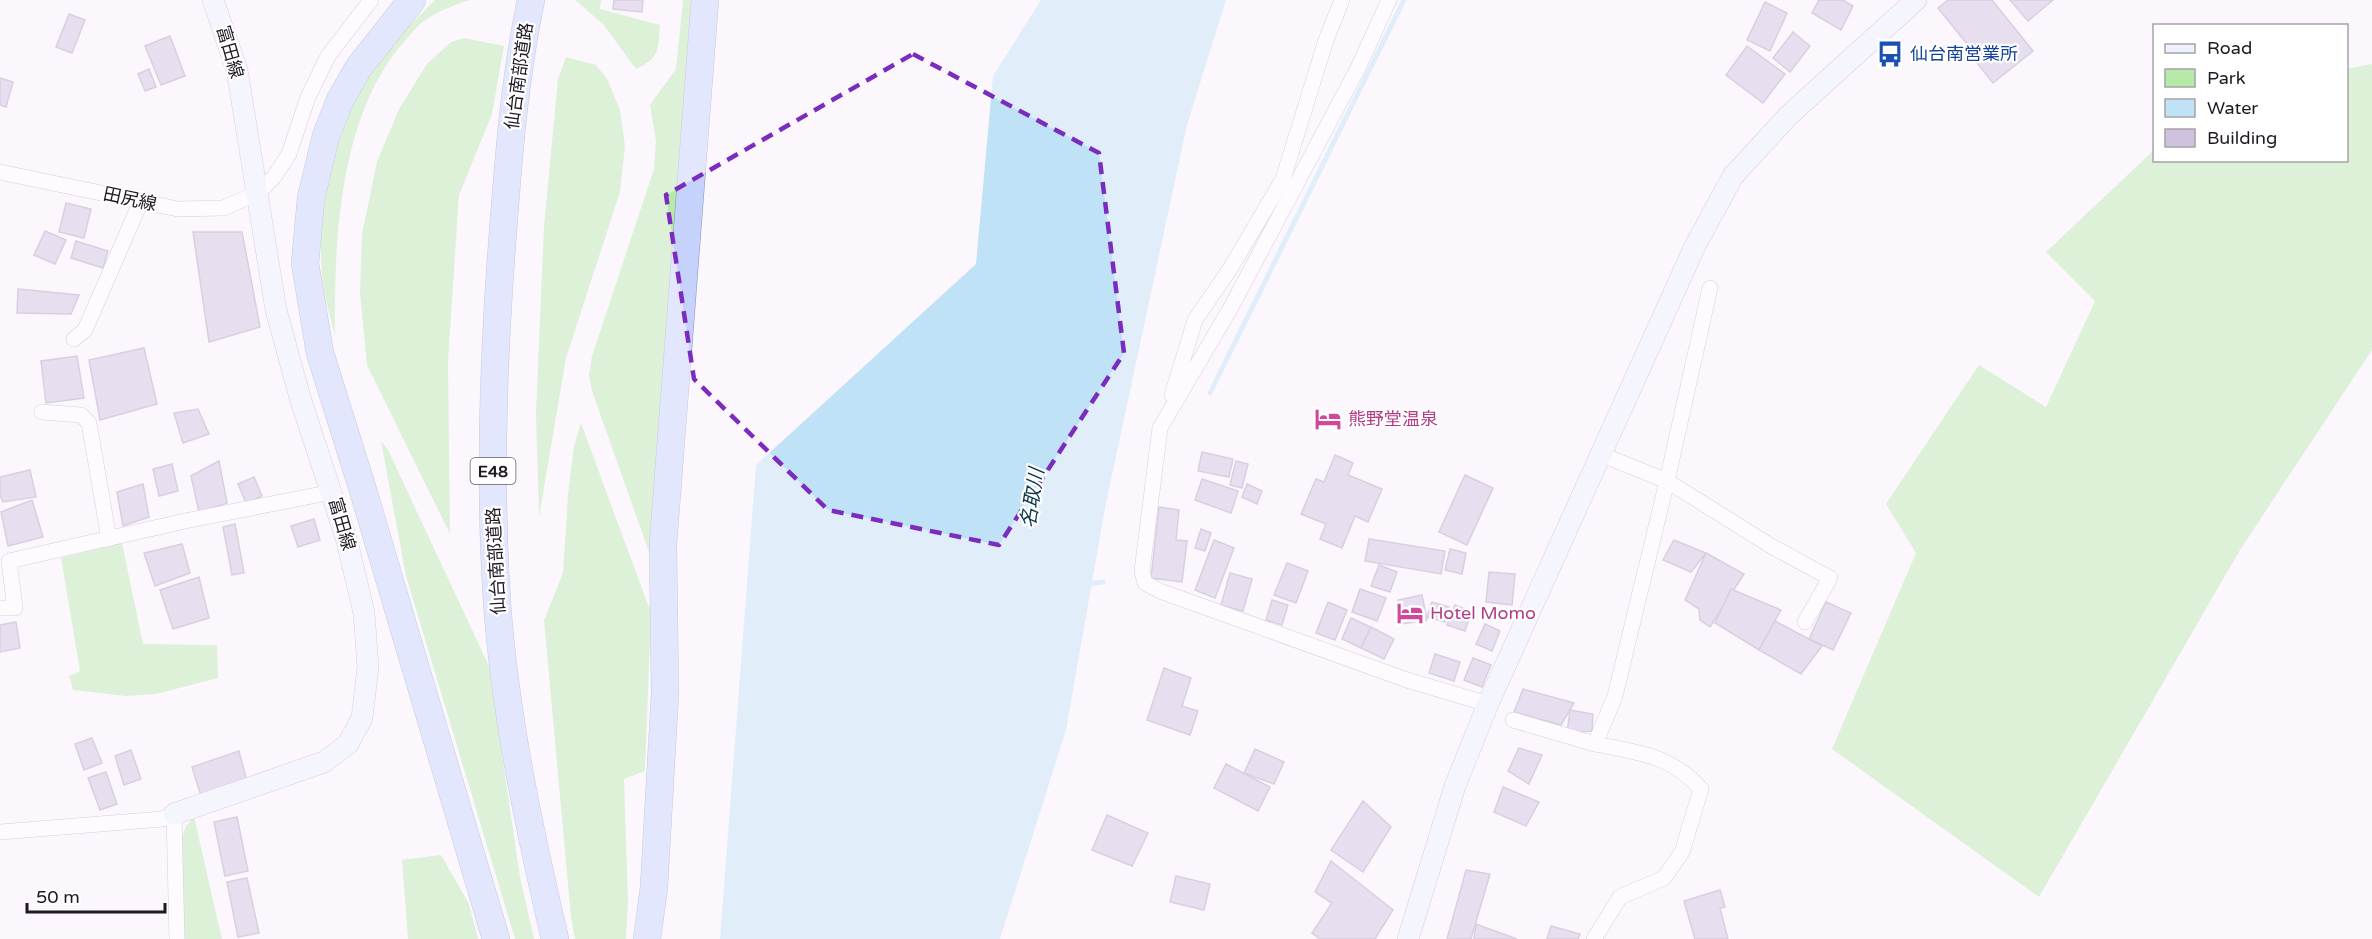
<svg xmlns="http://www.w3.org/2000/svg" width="2372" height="939" viewBox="0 0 2372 939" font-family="'Varela Round','Noto Sans JP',sans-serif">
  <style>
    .green { fill: #b7e9a9 }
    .water { fill: #c0e2f7 }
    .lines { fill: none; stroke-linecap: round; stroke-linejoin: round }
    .stream { stroke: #c0e2f7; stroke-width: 5 }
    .building { fill: #cfc2df; stroke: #ac9fbb; stroke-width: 1.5 }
    .street-casing { stroke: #ad9cb7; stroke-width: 16 }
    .secondary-casing { stroke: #ad9cb7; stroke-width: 22 }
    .highway-casing { stroke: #8b91b0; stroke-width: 28 }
    .street { stroke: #fff; stroke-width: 15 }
    .secondary { stroke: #eef2fe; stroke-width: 21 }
    .highway { stroke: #c5d2fc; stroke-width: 27 }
    .marked { fill: none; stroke: #7b2cbf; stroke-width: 4.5; stroke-dasharray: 12 8; stroke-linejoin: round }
    .labels { text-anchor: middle; stroke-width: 4.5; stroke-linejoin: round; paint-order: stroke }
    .shield { fill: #fff; stroke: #635e65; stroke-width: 1.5 }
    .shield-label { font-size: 16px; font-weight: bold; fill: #201923 }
    .street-label { font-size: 18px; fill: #201923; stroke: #fff }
    .transit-label { font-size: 18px; fill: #164399; stroke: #fff; text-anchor: start }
    .hotel-label { font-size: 18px; fill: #b23c85; stroke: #fff; text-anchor: start }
    .water-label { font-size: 20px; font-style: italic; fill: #0f394d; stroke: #fff }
  </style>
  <rect width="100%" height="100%" fill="#fbf7fd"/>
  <g class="green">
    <path d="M435 0H470C454 5 438 11 424 21 418 25 413 32 408 37 339 111 334 239 335 336 330 315 323 294 322 273 316 209 331 134 365 79 384 49 410 25 435 0Z"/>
    <path d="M575 0H601L600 9 660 25C658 50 660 58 636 69L603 24Z"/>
    <path d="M683 0H695L649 552 592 391 589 375 592 356 654 169 656 141 650 105 676 69Z"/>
    <path d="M464 38 504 46 492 114 459 195 448 361 450 534 367 365 360 293 362 234 377 162 399 109 427 64 451 42Z"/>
    <path d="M566 57 596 65 607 79 620 110 625 146 620 192 566 358 539 517 536 413 544 226 558 79Z"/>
    <path d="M2372 64V350L2240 550 2039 897 1832 749 1916 553 1886 504 1979 365 2046 407 2095 301 2046 252 2154 150V160H2346L2347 69Z"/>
    <path d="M581 423 651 613 645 771 624 779 628 903 626 939H575L571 917 544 620 563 573 568 495 574 446Z"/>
    <path d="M381 441 388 450 489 666 520 877 534 939H515L406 576Z"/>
    <path d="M122 543 143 644 217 645 218 678 156 694 126 696 73 690 69 676 80 671 61 558Z"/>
    <path d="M194 817 222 939H182L181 841 186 826Z"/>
    <path d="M441 855 469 904 478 939H408L402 860Z"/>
  </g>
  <path class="water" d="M1041 0H1226L1187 125 1105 508 1066 730 1000 939H720L756 465 976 264 993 76Z"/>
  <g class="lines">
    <g class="stream">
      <path d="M1210 393 1404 0"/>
      <path d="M1086 584 1103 582"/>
    </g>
  </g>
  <g class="building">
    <path d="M614 0H643L642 12 613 9Z"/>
    <path d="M1819 0H1843L1853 6 1841 30 1812 13Z"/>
    <path d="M1948 0H1992L2033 51 1993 83 1969 53 1972 50 1938 8Z"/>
    <path d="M2010 0H2053L2028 21Z"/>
    <path d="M1765 2 1787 13 1770 51 1747 40Z"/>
    <path d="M69 14 85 20 72 53 56 47Z"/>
    <path d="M1793 32 1810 46 1790 72 1773 58Z"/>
    <path d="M170 36 185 76 161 85 145 46Z"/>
    <path d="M1747 46 1785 74 1763 103 1726 75Z"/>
    <path d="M149 69 156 87 145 91 138 74Z"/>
    <path d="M0 78 13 82 6 107 0 105Z"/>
    <path d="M66 203 91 209 84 238 59 232Z"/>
    <path d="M45 231 66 240 55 264 34 255Z"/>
    <path d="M193 232H242L260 327 209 342Z"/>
    <path d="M76 241 108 251 103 268 71 258Z"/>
    <path d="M18 289 79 295 71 314 17 313Z"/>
    <path d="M144 348 157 404 100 420 89 360Z"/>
    <path d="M77 356 84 398 46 403 41 361Z"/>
    <path d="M198 409 209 434 183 443 174 413Z"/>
    <path d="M1202 452 1233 459 1229 477 1198 471Z"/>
    <path d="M1335 455 1353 463 1348 475 1382 489 1368 522 1355 516 1342 548 1320 539 1326 524 1301 514 1316 479 1324 482Z"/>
    <path d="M219 461 227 503 199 512 191 476Z"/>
    <path d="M1236 461 1248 464 1242 488 1230 485Z"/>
    <path d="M172 464 178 491 159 496 153 469Z"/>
    <path d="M30 470 36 497 3 502 0 495V477Z"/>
    <path d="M1465 475 1493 488 1467 545 1439 532Z"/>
    <path d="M254 477 262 496 246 503 238 484Z"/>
    <path d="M1202 479 1238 491 1231 513 1195 500Z"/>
    <path d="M143 484 149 517 123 526 117 492Z"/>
    <path d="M1247 484 1262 491 1257 504 1242 497Z"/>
    <path d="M32 500 43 537 8 546 1 512Z"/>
    <path d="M1159 507 1179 510 1176 540 1187 541 1182 582 1151 578Z"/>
    <path d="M314 519 320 540 298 547 291 526Z"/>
    <path d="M235 524 244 573 232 575 223 527Z"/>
    <path d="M1201 529 1211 533 1205 551 1195 548Z"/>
    <path d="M1369 539 1445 551 1441 574 1365 561Z"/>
    <path d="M1214 540 1234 548 1215 598 1195 590Z"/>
    <path d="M1674 540 1706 553 1691 572 1663 560Z"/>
    <path d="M182 544 190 573 155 586 144 553Z"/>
    <path d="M1450 549 1466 553 1462 574 1445 570Z"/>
    <path d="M1706 553 1744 574 1710 627 1700 620 1699 609 1685 600Z"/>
    <path d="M1287 563 1308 571 1296 603 1274 595Z"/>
    <path d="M1379 565 1397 572 1390 592 1371 586Z"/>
    <path d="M1489 572 1515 574 1512 605 1486 602Z"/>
    <path d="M1230 573 1252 579 1243 611 1221 605Z"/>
    <path d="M199 577 209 618 173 629 160 590Z"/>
    <path d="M1360 589 1386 598 1377 621 1352 612Z"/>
    <path d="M1731 589 1781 610 1759 650 1715 623Z"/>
    <path d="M1422 595 1427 620 1403 624 1398 600Z"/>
    <path d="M1272 600 1288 605 1282 625 1266 620Z"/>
    <path d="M1328 602 1347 610 1335 640 1316 633Z"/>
    <path d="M1432 602 1449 607 1445 622 1427 617Z"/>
    <path d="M1826 602 1851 613 1833 650 1809 639Z"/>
    <path d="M1455 605 1471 612 1465 631 1447 625Z"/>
    <path d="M1351 618 1371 627 1361 648 1342 639Z"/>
    <path d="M1775 621 1822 646 1801 674 1759 650Z"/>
    <path d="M16 622 20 648 0 652V625Z"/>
    <path d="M1485 624 1500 631 1492 651 1476 644Z"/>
    <path d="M1371 627 1394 639 1384 659 1361 648Z"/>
    <path d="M1435 654 1460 662 1454 681 1429 673Z"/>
    <path d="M1473 658 1491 665 1482 687 1464 680Z"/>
    <path d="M1164 668 1191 678 1182 706 1198 711 1190 735 1147 720Z"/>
    <path d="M1523 689 1574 703 1561 725 1514 712Z"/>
    <path d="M1570 710 1593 714 1592 731 1567 733Z"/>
    <path d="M92 738 102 763 84 770 75 744Z"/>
    <path d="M1519 748 1542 755 1529 784 1508 771Z"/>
    <path d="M1255 749 1284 762 1274 784 1244 773Z"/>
    <path d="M131 750 141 779 124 785 115 756Z"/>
    <path d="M239 751 246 778 201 796 192 767Z"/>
    <path d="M1226 764 1270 787 1258 811 1214 788Z"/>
    <path d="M106 772 117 804 100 810 88 778Z"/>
    <path d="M1503 787 1539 802 1526 826 1494 812Z"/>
    <path d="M1363 801 1391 827 1363 872 1331 850Z"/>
    <path d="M1107 815 1148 833 1132 866 1092 850Z"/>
    <path d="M237 817 248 871 225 876 214 822Z"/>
    <path d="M1331 861 1393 910 1375 939H1320L1312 933 1332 903 1315 892Z"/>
    <path d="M1466 870 1490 874 1471 939H1447Z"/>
    <path d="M1176 876 1210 884 1204 910 1170 902Z"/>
    <path d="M247 878 259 933 238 937 227 882Z"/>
    <path d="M1720 890 1725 907 1720 908 1728 939H1695L1684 901Z"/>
    <path d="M1476 924 1517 939H1474Z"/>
    <path d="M1551 926 1580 934 1578 939H1547Z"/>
  </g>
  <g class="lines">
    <g class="street-casing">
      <g id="street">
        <path d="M1389 0 1358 68 1230 309 1160 428 1142 571 1145 583 1160 591 1407 680 1488 704"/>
        <path d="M0 172 178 209 223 208 258 193 274 177 289 154 308 97 328 56 371 0"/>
        <path d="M74 339 85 330 141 201"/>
        <path d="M1172 395 1195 320 1230 269 1283 179 1326 40 1342 0"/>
        <path d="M42 412 81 415 89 423 109 539"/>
        <path d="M1600 454 1667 481 1710 288"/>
        <path d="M0 608H15L9 561 185 521 332 492"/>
        <path d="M1513 720 1595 744 1615 696 1667 481 1771 546 1830 578 1805 622"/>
        <path d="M0 832 162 819 174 814 177 939"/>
        <path d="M1594 939 1620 897 1664 878 1682 852 1701 789C1671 755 1637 752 1595 744"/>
      </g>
    </g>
    <g class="secondary-casing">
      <g id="secondary">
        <path d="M174 814 324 762 348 744 362 718 368 667 364 613 347 541 301 401 276 310 237 70 213 0"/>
        <path d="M1408 939 1455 786 1488 704 1695 246 1733 176 1788 116 1916 0"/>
      </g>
    </g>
    <g class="highway-casing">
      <g id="highway">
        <path d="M412 0 359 67 340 100 326 136 311 198 305 263 320 353 362 487 496 939"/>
        <path d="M531 0C514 81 508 163 502 245 493 364 489 483 497 602 505 715 529 828 555 939"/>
        <path d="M647 939 654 887 665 693 663 545 705 0"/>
      </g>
    </g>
    <use href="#street" class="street"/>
    <use href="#secondary" class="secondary"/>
    <use href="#highway" class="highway"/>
  </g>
  <path d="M0 0H2372V939H0ZM913 54 1099 153 1124 353 999 545 828 510 694 379 666 195Z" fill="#fbf7fd" fill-opacity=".55" fill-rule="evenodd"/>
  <path class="marked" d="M913 54 1099 153 1124 353 999 545 828 510 694 379 666 195Z"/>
  <defs>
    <g id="bus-bare" transform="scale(2.07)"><path d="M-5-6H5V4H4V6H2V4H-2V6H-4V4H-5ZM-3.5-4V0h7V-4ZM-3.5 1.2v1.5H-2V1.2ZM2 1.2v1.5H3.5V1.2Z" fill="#1a4fb4" stroke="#fff" stroke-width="2.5" paint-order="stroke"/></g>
    <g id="hotel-bare" transform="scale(2.07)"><path d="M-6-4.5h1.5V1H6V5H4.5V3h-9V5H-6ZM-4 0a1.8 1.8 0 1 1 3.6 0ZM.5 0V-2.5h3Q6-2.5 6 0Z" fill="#d1479c" stroke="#fff" stroke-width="2.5" paint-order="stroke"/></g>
  </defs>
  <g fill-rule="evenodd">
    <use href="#bus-bare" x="1890" y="54"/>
    <use href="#hotel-bare" x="1328" y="419"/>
    <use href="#hotel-bare" x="1410" y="613"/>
  </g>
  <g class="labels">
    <rect class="shield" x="470.5" y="458" width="45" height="26" rx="4.5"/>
    <g class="shield-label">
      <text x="493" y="477">E48</text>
    </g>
    <g class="street-label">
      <text transform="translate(230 52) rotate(74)" y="6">富田線</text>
      <text transform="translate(519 76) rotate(-82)" y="6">仙台南部道路</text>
      <text transform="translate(130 199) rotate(12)" y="6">田尻線</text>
      <text transform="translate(342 524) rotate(74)" y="6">富田線</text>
      <text transform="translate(496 561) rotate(-93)" y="6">仙台南部道路</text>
    </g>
    <g class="transit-label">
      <text x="1910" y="60">仙台南営業所</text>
    </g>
    <g class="hotel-label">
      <text x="1348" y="425">熊野堂温泉</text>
      <text x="1430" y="619">Hotel Momo</text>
    </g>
    <g class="water-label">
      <text transform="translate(1032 498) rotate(-81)" y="7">名取川</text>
    </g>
  </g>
  <rect x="2153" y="24" width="195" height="138" fill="#ffffff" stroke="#a6a3a7" stroke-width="1.5"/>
  <rect x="2165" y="44" width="30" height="9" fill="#eef2fe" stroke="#a6a3a7" stroke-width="1.5"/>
  <text x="2207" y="54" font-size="18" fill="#201923">Road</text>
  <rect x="2165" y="69" width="30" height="18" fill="#b7e9a9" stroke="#a6a3a7" stroke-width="1.5"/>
  <text x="2207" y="84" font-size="18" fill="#201923">Park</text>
  <rect x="2165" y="99" width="30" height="18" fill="#c0e2f7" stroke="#a6a3a7" stroke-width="1.5"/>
  <text x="2207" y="114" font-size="18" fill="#201923">Water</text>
  <rect x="2165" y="129" width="30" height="18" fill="#cfc2df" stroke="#a6a3a7" stroke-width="1.5"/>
  <text x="2207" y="144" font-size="18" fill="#201923">Building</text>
  <path d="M27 903v9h138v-9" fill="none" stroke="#201923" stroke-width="3"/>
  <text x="36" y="903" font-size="18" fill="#201923" stroke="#ffffff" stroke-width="4.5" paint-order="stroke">50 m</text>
</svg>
